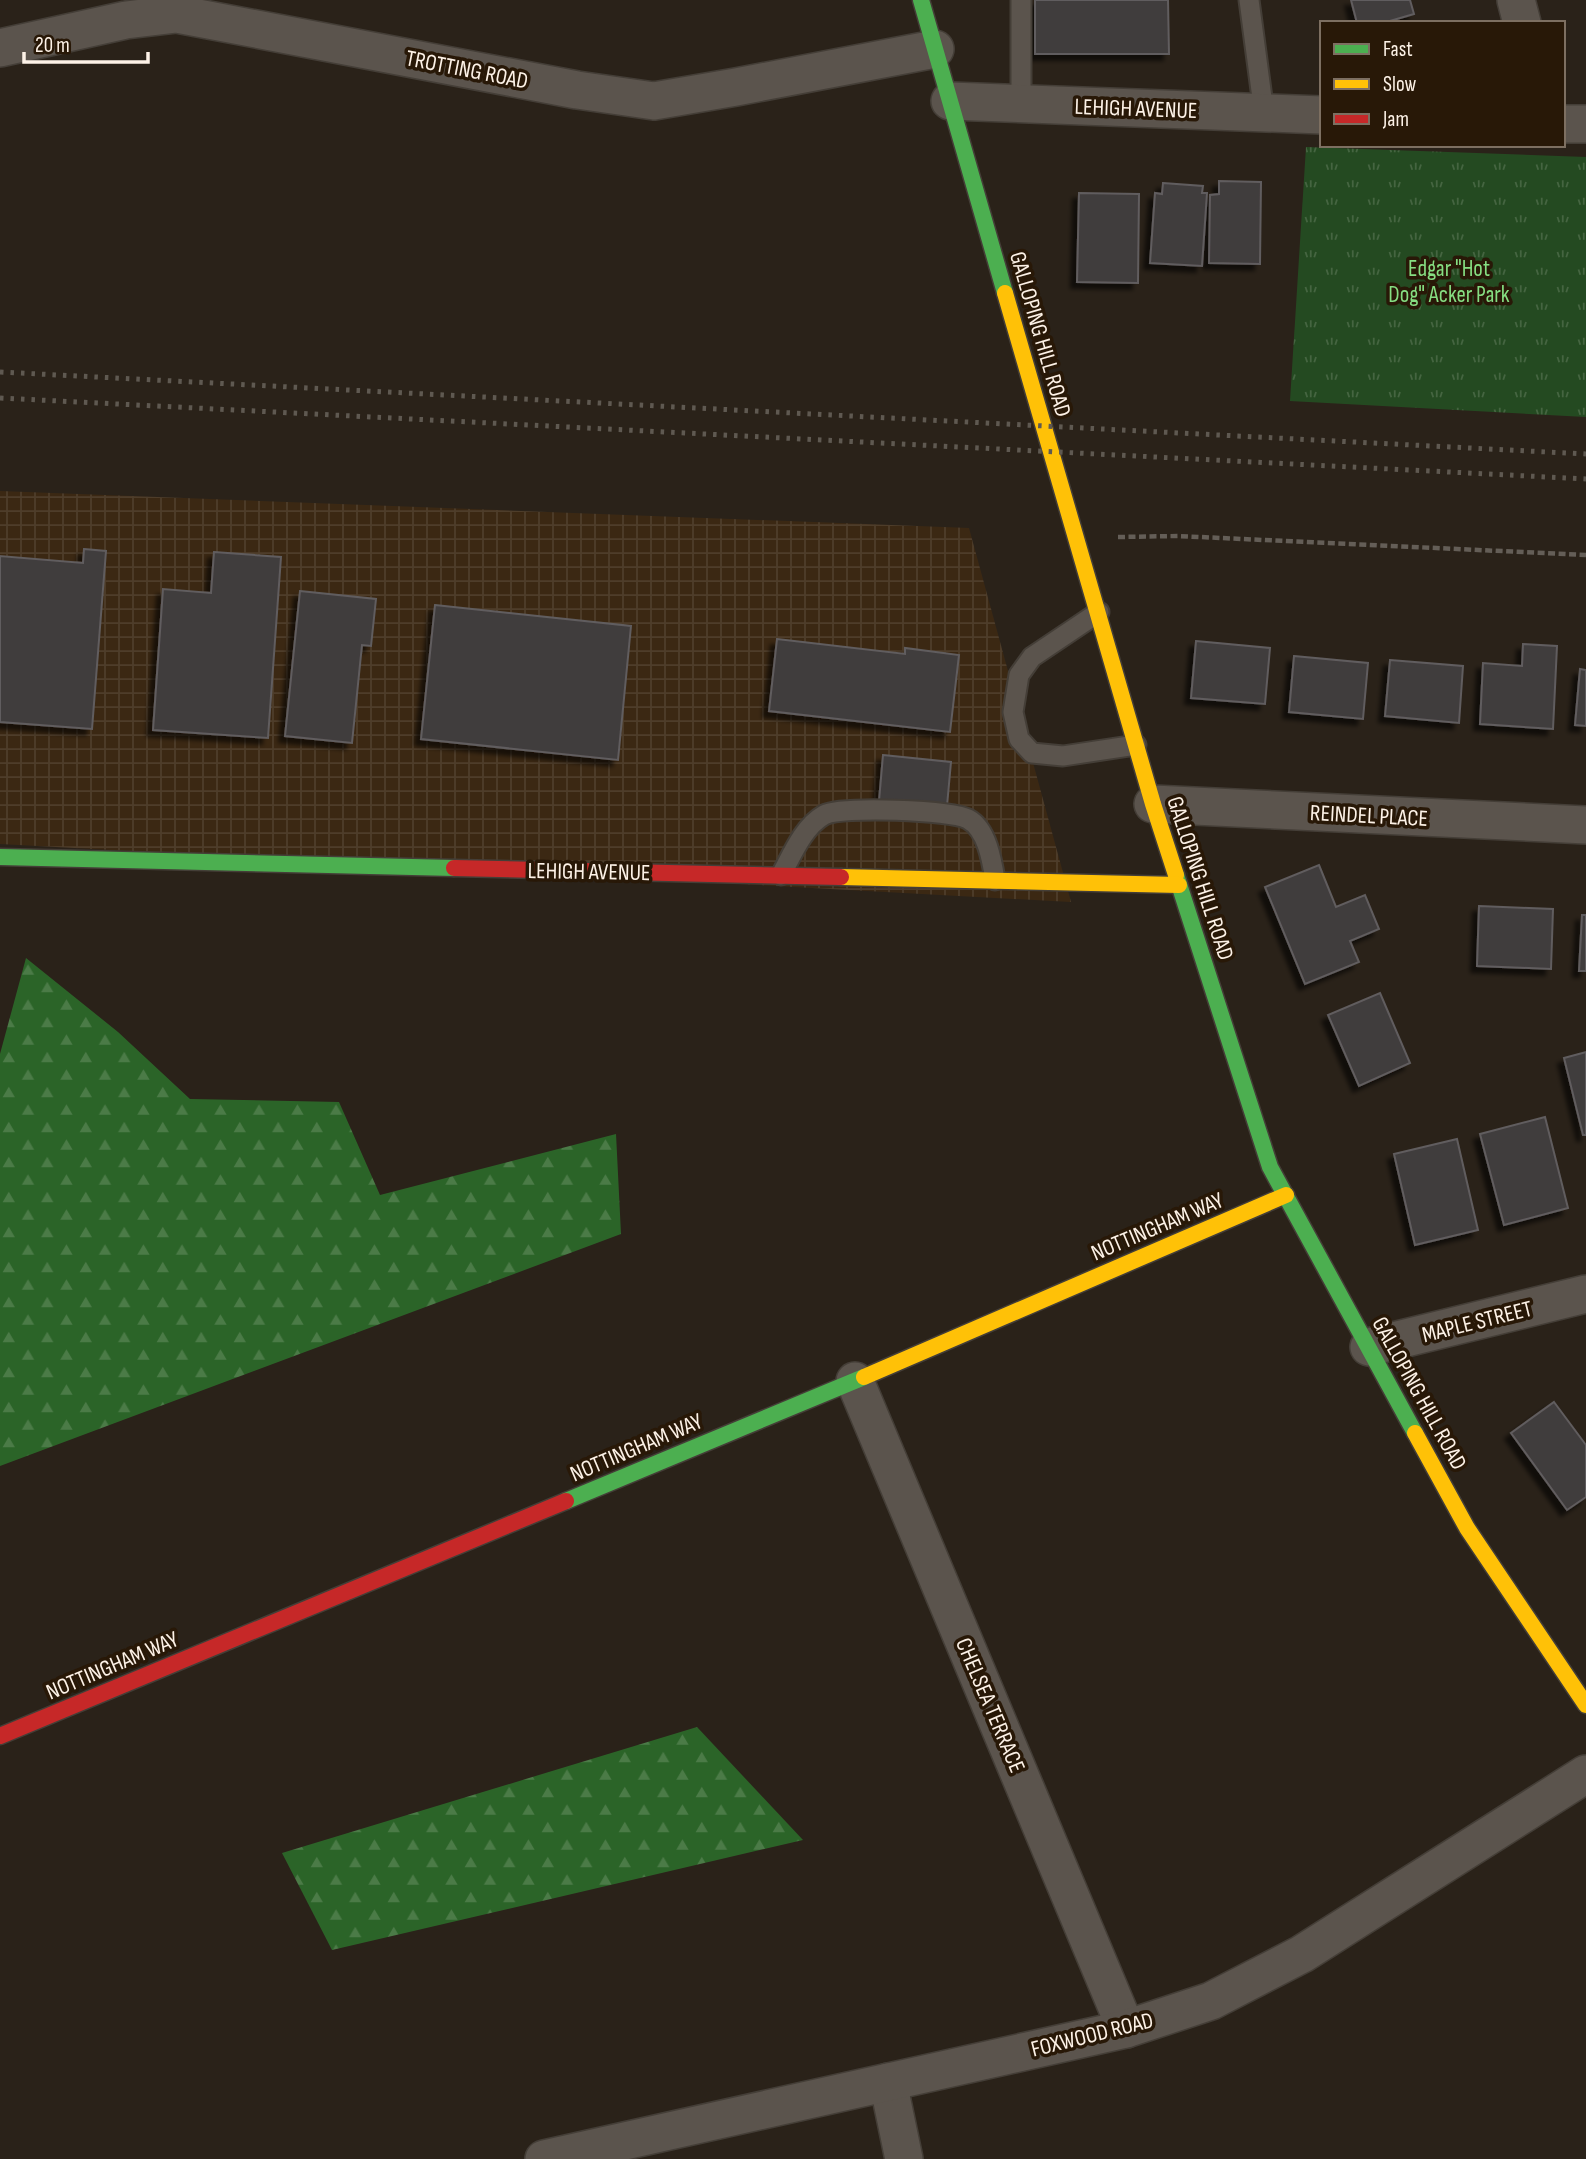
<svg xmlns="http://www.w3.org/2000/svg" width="1586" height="2159" viewBox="0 0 1586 2159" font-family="'Sofia Sans Condensed',sans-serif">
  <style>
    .industrial { fill: url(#industrial-grid) }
    .grass { fill: url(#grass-tufts) }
    .forest { fill: url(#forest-firs) }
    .building { fill: #413d3e; stroke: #615d5e; stroke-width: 2; filter: url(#shadow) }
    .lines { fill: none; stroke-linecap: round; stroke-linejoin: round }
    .lane-casing { stroke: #443e37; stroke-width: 23 }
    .street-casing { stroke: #443e37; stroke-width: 40 }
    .fast-casing { stroke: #443e37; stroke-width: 19 }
    .slow-casing { stroke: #443e37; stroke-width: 19 }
    .jam-casing { stroke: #443e37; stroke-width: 19 }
    .path { stroke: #645e57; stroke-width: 4.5; stroke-dasharray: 7 3.5; stroke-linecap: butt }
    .lane { stroke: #5b544d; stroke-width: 19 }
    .street { stroke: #5b544d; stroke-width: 37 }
    .fast { stroke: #4caf50; stroke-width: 16 }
    .slow { stroke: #ffc107; stroke-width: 16 }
    .jam { stroke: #c62828; stroke-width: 16 }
    .rail { stroke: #5f5951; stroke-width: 5; stroke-dasharray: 3.5 7; stroke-linecap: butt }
    .labels { text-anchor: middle; stroke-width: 7; stroke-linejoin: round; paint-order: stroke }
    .street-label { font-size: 23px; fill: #fdf2e7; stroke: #281807 }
    .park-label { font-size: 23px; fill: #86de82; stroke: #281807 }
  </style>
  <defs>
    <pattern id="industrial-grid" width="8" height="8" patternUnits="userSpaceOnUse" patternTransform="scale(1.75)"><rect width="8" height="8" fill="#3b2813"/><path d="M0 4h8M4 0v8" fill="none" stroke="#4e3d2a"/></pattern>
    <pattern id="grass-tufts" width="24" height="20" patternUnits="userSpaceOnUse" patternTransform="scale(1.75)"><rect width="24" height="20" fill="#244a21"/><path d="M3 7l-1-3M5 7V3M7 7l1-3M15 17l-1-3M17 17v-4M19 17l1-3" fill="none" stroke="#456541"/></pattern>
    <pattern id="forest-firs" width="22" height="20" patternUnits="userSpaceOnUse" patternTransform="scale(1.75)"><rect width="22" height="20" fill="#2b6428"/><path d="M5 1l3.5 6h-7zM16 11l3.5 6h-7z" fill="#4b7b47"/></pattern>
    <filter id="shadow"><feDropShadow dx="-6" dy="6" stdDeviation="2" flood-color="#0009"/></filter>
  </defs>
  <rect width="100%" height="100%" fill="#2a2219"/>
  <path class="industrial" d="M0 491 969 528 1071 902 0 844Z"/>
  <path class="grass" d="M1306 147 1586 157V417L1290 401Z"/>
  <g class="forest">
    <path d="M26 958 118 1032 190 1099 339 1102 380 1195 616 1134 621 1234 0 1466V1054Z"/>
    <path d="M697 1727 803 1840 332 1950 282 1853Z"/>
  </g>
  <g class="building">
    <path d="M1035 0H1168L1169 54H1035Z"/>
    <path d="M1351 0H1410L1414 14 1383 23H1357Z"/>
    <path d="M1219 181 1261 182 1260 264 1209 263 1210 195 1219 194Z"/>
    <path d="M1163 183 1203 186 1202 193H1207L1202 266 1150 263 1155 193 1162 194Z"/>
    <path d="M1079 193 1139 194 1138 283 1077 282Z"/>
    <path d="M84 549 106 551 92 729 0 722V556L83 563Z"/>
    <path d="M214 552 281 557 268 738 153 730 163 589 211 593Z"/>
    <path d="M300 591 376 599 371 646 362 645 352 743 285 736Z"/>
    <path d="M435 605 631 626 618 760 421 739Z"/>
    <path d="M777 639 905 654V648L959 655 950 732 769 711Z"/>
    <path d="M1196 641 1270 648 1265 704 1191 698Z"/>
    <path d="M1523 644 1557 646 1553 729 1480 724 1483 663 1522 666Z"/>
    <path d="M1294 656 1368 663 1363 719 1289 712Z"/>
    <path d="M1390 660 1463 666 1459 723 1385 716Z"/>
    <path d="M1580 669 1586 670V726L1575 725Z"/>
    <path d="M883 755 951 762 947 806 879 801Z"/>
    <path d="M1319 865 1336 907 1365 895 1379 929 1350 941 1359 962 1305 984 1265 887Z"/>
    <path d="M1479 906 1553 909 1551 969 1477 966Z"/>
    <path d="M1582 915H1586V971H1579Z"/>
    <path d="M1380 993 1410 1063 1359 1086 1328 1015Z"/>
    <path d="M1586 1052V1135H1583L1564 1058Z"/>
    <path d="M1545 1117 1568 1208 1504 1225 1480 1134Z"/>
    <path d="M1457 1139 1478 1230 1415 1245 1394 1154Z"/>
    <path d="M1554 1402 1586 1445V1497L1567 1510 1511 1433Z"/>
  </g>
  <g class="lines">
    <g class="lane-casing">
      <g id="lane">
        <path d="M1021 0V104"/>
        <path d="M1249 0 1264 113"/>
        <path d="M1099 612 1032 657 1019 675 1013 712 1019 739 1032 753 1063 756 1136 745"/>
        <path d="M781 875C792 855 803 827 824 815 841 806 951 810 968 819 987 829 992 861 995 880"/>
      </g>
    </g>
    <g class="street-casing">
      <g id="street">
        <path d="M1516 0 1522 23"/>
        <path d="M0 48 126 20 177 14 577 90 654 101 736 87 935 49"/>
        <path d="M950 101 1322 115"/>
        <path d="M1563 124H1586"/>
        <path d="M1153 804 1586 825"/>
        <path d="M1369 1347 1586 1294"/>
        <path d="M855 1381 1126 2029"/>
        <path d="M888 2082 904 2159"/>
        <path d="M544 2159 1126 2029 1211 2001 1302 1954 1586 1774"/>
      </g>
    </g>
    <g class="fast-casing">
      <g id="fast">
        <path d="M921 0 1005 293"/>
        <path d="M0 857 454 868"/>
        <path d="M1176 875 1270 1167 1415 1433"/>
        <path d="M566 1501 864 1377"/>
      </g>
    </g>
    <g class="slow-casing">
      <g id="slow">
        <path d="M1005 293 1153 804 1176 875"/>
        <path d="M841 877 1179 885"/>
        <path d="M864 1377 1286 1195"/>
        <path d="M1415 1433 1467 1528 1586 1705"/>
      </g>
    </g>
    <g class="jam-casing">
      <g id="jam">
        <path d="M454 868 841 877"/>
        <path d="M0 1736 566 1501"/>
      </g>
    </g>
    <path class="path" d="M1118 537 1178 536 1586 555"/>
    <use href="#lane" class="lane"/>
    <use href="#street" class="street"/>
    <use href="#fast" class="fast"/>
    <use href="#slow" class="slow"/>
    <use href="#jam" class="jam"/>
    <g class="rail">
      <path d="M0 372 1586 454"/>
      <path d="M0 398 1586 479"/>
    </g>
  </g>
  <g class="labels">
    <g class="street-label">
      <text transform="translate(467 69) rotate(11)" y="8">TROTTING ROAD</text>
      <text transform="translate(1136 108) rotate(2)" y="8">LEHIGH AVENUE</text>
      <text transform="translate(1041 334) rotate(74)" y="8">GALLOPING HILL ROAD</text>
      <text transform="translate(1369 815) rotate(3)" y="8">REINDEL PLACE</text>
      <text transform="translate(589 871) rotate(1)" y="8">LEHIGH AVENUE</text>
      <text transform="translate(1201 878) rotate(72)" y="8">GALLOPING HILL ROAD</text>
      <text transform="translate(1157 1226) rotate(-23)" y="8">NOTTINGHAM WAY</text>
      <text transform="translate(1477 1321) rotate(-14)" y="8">MAPLE STREET</text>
      <text transform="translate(1420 1393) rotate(61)" y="8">GALLOPING HILL ROAD</text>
      <text transform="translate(636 1447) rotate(-23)" y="8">NOTTINGHAM WAY</text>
      <text transform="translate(112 1665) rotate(-23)" y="8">NOTTINGHAM WAY</text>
      <text transform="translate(991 1705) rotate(67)" y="8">CHELSEA TERRACE</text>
      <text transform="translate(1092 2034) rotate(-14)" y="8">FOXWOOD ROAD</text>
    </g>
    <g class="park-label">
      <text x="1449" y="276">Edgar "Hot<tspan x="1449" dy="26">Dog" Acker Park</tspan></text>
    </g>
  </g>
  <rect x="1320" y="21" width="245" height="126" fill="#281807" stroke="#7d6f61" stroke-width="2"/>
  <rect x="1334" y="44" width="35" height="10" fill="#4caf50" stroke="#7d6f61" stroke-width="2"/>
  <text x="1383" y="56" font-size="21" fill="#fdf2e7">Fast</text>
  <rect x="1334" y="79" width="35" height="10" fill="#ffc107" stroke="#7d6f61" stroke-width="2"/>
  <text x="1383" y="91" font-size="21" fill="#fdf2e7">Slow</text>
  <rect x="1334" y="114" width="35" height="10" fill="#c62828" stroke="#7d6f61" stroke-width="2"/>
  <text x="1383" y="126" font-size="21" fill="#fdf2e7">Jam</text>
  <path d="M24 52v10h124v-10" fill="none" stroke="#fdf2e7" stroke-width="3.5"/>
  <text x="35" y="52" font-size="21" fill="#fdf2e7" stroke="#281807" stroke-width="5" paint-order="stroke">20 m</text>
</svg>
